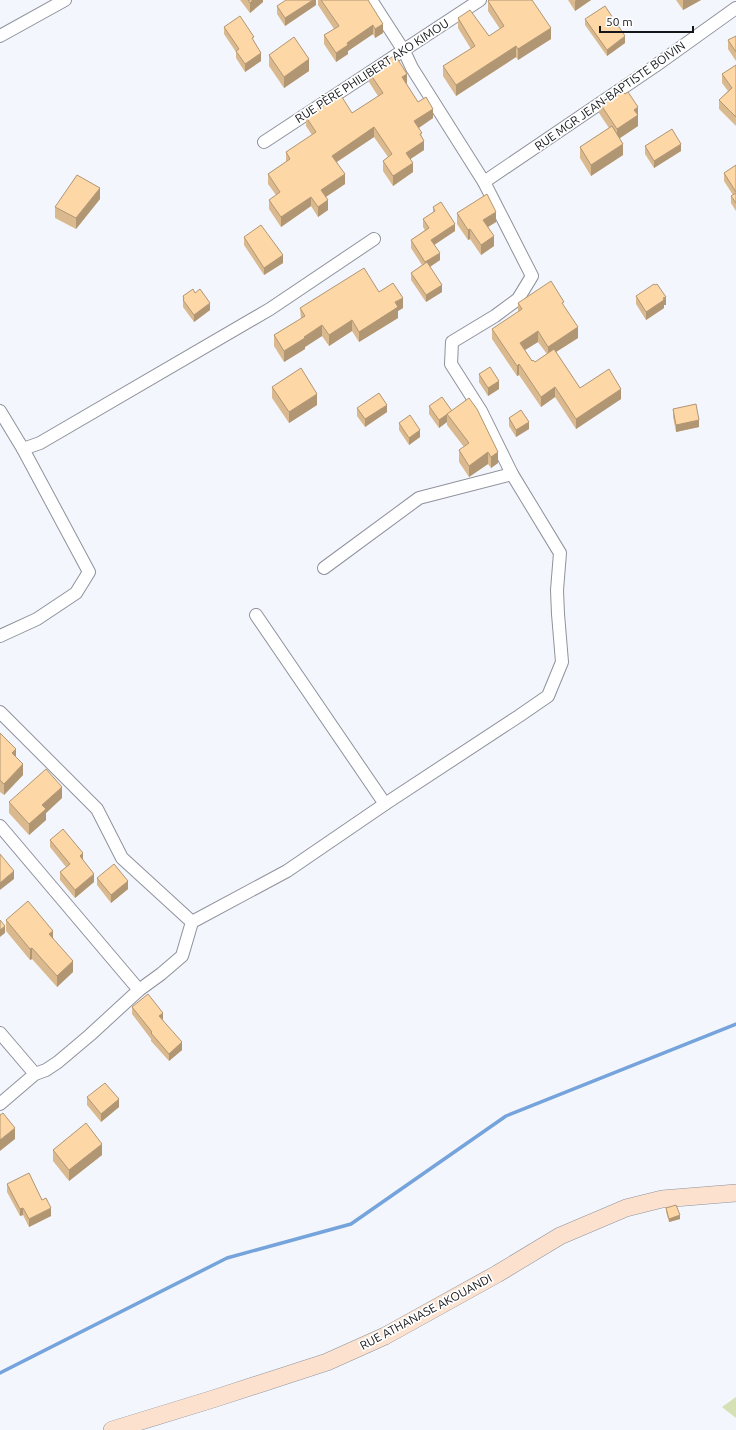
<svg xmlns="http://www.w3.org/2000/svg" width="736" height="1430" viewBox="0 0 736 1430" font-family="Ubuntu,sans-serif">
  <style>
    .green { fill: #d5e1b5 }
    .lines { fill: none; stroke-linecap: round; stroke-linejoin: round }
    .stream { stroke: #75a3db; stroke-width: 3.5 }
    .street-casing { stroke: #8e929c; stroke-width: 14 }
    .secondary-casing { stroke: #8e929c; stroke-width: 18 }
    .street { stroke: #fff; stroke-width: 12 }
    .secondary { stroke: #fce2ce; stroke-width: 17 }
    .wall { fill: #dab98e; fill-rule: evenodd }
    .shaded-wall { fill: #b19674 }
    .building { fill: #fdd7a5; stroke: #b19674 }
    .labels { text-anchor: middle; stroke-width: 3.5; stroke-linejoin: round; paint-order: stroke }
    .street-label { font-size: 12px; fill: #15161a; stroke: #fff }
  </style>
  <rect width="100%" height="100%" fill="#f4f6fd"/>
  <path class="green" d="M736 1397V1418L722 1407Z"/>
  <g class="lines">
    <path class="stream" d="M0 1373 227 1258 351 1224 506 1116 736 1024"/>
    <g class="street-casing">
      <g id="street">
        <path d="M371 0 404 51 412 68 484 182 532 276 518 299 495 316 452 342 451 364 481 411 512 474 560 553 557 590 558 614 562 662 548 696 519 716 385 804"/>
        <path d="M0 36 65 0"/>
        <path d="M264 142 480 0"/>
        <path d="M484 182 655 66 736 8"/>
        <path d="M0 411 23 449 89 572 76 593 37 619 0 636"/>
        <path d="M23 449 40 443 270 309 374 239"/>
        <path d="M324 568 419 498 512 474"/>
        <path d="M0 712 97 809 122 858 192 922"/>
        <path d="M0 826 139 990"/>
        <path d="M0 1033 35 1074"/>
        <path d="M0 1104 35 1074 46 1070 58 1062 90 1035 139 990 161 974 182 956 192 922 287 871 385 804 256 615"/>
      </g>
    </g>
    <g class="secondary-casing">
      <path id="secondary" d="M112 1430 213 1399 327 1362 385 1336 497 1274 560 1236 626 1208 662 1199 736 1193"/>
    </g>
    <use href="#street" class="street"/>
    <use href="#secondary" class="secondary"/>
  </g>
  <g class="wall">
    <path d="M240 0H263V2L250 13Z"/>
    <path d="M316 0V5L285 26 277 14V6Z"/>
    <path d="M318 0H368L383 33 375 38 373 34 348 51V54L336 62 324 44V35L334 29 318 5Z"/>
    <path d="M568 0H591L575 11Z"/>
    <path d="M676 0H701L683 10Z"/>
    <path d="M488 1 551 39 518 60 516 57 456 96 443 76V66L471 49 458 28V18L489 36 500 29 488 11Z"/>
    <path d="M585 19 625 43 607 56 585 25Z"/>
    <path d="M224 27 254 41 261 61 245 72 236 58V52L224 34Z"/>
    <path d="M736 36V61L728 49V40Z"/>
    <path d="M269 55 309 71 284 88 269 66Z"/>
    <path d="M736 65V126L719 109V100L728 91 722 83V74Z"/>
    <path d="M369 72 407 83 406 84 418 102 433 118 419 128 422 137 424 150 410 159 413 172 393 186 383 171V161L388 157 374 137 337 162 345 184 326 197 328 210 318 217 311 206 281 227 269 209V200L276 195 268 184V174L286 162V152L312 135 306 126V117L352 113 378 96 369 82Z"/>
    <path d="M599 102 638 119V126L620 138 623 155 591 176 580 158V147L609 128 599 113Z"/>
    <path d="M645 146 681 151 654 168 645 154Z"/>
    <path d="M736 165V211L731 203V196L733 195 724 181V173Z"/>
    <path d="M100 199 76 229 55 218V207Z"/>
    <path d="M433 207 455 231 434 245 440 260 430 267 442 292 426 302 411 280V273L422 265 411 248V240L425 230 423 227V219L433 213Z"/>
    <path d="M457 213 496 222 488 227 494 246 481 255 470 239 468 240 457 224Z"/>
    <path d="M244 237 283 263 264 275 244 245Z"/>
    <path d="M379 292 403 308 398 311V318L359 342 352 331 329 346 322 336 305 347V349L284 362 274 346V335L301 319 300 308Z"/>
    <path d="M195 293 210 310 194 322 183 307V296Z"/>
    <path d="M636 296 666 305H664V308L646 320 636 304Z"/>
    <path d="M518 303 564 306 578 338 556 352 580 388 621 399 576 429 555 397 541 407 519 375 517 376 492 339V329L518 312ZM538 342 547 354 535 362 532 361 525 350Z"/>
    <path d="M479 374 499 389 488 396 479 382Z"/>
    <path d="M272 387 317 405 289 423 272 398Z"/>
    <path d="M429 406 452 411 498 463 491 468 488 464 469 477 459 462V450L464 447 447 425V422L439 428 429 414Z"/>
    <path d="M357 408 387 412 365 427 357 416Z"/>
    <path d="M673 409 699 427 676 432 673 417Z"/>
    <path d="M509 418 529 429 516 437 509 426Z"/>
    <path d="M399 423 420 437 409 445 399 430Z"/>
    <path d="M0 733 23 775 4 795 0 792Z"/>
    <path d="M62 798 46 813V820L29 835 9 813V802Z"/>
    <path d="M50 840 83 860 94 882 75 898 60 880V872L66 867 50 847Z"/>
    <path d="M97 878 128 889 111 903 97 885Z"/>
    <path d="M6 920 53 938 73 972 57 987 32 959 30 960 6 931Z"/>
    <path d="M132 1007 163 1020 182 1050 169 1061 151 1041V1039L132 1014Z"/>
    <path d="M87 1097 119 1107 101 1122 87 1105Z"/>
    <path d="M53 1150 102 1155 69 1181 53 1161Z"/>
    <path d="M7 1184 42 1200 51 1216 29 1227 23 1215 20 1216 7 1192Z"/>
    <path d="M666 1208 680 1219 669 1222 666 1212Z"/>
  </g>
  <g class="shaded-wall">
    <path d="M253 0H263V2L250 13V3Z"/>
    <path d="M313 0H316V5L285 26V18Z"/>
    <path d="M576 0H591L575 11V1Z"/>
    <path d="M683 0H701L683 10Z"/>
    <path d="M383 24V33L375 38V29Z"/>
    <path d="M373 25V34L348 51V54L336 62V53L347 43Z"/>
    <path d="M551 28V39L518 60V49Z"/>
    <path d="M625 36V43L607 56V50Z"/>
    <path d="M516 46V57L456 96V85Z"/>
    <path d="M261 53V61L245 72V64Z"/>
    <path d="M309 59V71L284 88V77Z"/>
    <path d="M407 74V83L402 87V77Z"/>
    <path d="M638 107V126L617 140V129L634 110Z"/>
    <path d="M433 109V118L414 131V121Z"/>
    <path d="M374 127V137L332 165V156Z"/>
    <path d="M424 141V150L406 162V153Z"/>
    <path d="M623 144V155L591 176V165Z"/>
    <path d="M681 144V151L654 168V161Z"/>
    <path d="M413 163V172L393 186V176Z"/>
    <path d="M345 174V184L321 200V190Z"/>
    <path d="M100 188V199L76 229V218Z"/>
    <path d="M311 197V206L281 227V217Z"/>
    <path d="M328 200V210L318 217V207Z"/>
    <path d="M496 212V222L483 230V220Z"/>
    <path d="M455 224V231L431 247V240Z"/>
    <path d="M470 229V239L468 240V230Z"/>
    <path d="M494 236V246L481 255V245Z"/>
    <path d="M440 253V260L425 270V262Z"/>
    <path d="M283 255V263L264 275V268Z"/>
    <path d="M442 285V292L426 302V295Z"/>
    <path d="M666 297V305H664V308L646 320V312Z"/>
    <path d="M403 298V308L398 311V318L359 342V332L395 302Z"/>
    <path d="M210 303V310L194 322V315Z"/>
    <path d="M352 320V331L329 346V335Z"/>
    <path d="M322 325V336L305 347V349L284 362V351Z"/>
    <path d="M578 327V338L548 357V347Z"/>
    <path d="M538 331V342L520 353V343Z"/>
    <path d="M519 364V375L517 376V366Z"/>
    <path d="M499 381V389L488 396V388Z"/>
    <path d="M555 387V397L541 407V397Z"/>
    <path d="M621 389V399L576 429V419Z"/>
    <path d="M317 394V405L289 423V412Z"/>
    <path d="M387 405V412L365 427V419Z"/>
    <path d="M447 414V422L439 428V420Z"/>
    <path d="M699 420V427L676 432V425Z"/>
    <path d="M529 422V429L516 437V430Z"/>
    <path d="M420 430V437L409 445V438Z"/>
    <path d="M488 452V464L469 477V466Z"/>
    <path d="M498 452V463L491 468V457Z"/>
    <path d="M16 749V760L12 753Z"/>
    <path d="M23 764V775L4 795V784Z"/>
    <path d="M62 787V798L46 813V820L29 835V824L42 805Z"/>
    <path d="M83 853V861L80 856Z"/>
    <path d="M14 871V879L0 890V883Z"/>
    <path d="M94 874V882L75 898V890Z"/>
    <path d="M128 881V889L111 903V895Z"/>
    <path d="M5 926V933L0 937V930Z"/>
    <path d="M53 931V943L49 934Z"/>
    <path d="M32 948V959L30 960V949Z"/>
    <path d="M73 961V972L57 987V976Z"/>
    <path d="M163 1013V1020L159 1016Z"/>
    <path d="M182 1042V1050L169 1061V1054Z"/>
    <path d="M119 1099V1107L101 1122V1114Z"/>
    <path d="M15 1128V1139L0 1151V1140Z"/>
    <path d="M102 1144V1155L69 1181V1170Z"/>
    <path d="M23 1208V1215L20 1216V1209Z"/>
    <path d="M51 1208V1216L29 1227V1219Z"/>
    <path d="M680 1215V1219L669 1222V1219Z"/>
  </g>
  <g class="building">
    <path d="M248 0H253L250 3Z"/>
    <path d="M286 0H313L285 18 277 6Z"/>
    <path d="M321 0H368L383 24 375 29 373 25 347 43 348 45 336 53 324 35 339 26Z"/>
    <path d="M489 0H532L551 28 518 49 516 46 456 85 443 66 475 46 458 18 470 10 489 36 504 26 488 1Z"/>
    <path d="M605 6 625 36 607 50 585 19Z"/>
    <path d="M240 16 254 37 252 38 261 53 245 64 236 51 239 49 224 27Z"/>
    <path d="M736 36V52L728 40Z"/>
    <path d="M294 37 309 59 284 77 269 55Z"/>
    <path d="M395 55 407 74 402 77 418 102 426 97 433 109 414 121 422 133 420 134 424 141 406 153 413 163 393 176 383 161 392 154 374 127 332 156 345 174 321 190 328 200 318 207 311 197 281 217 269 200 280 192 268 174 290 159 286 152 316 132 306 117 340 94 352 113 383 93 369 72Z"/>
    <path d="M736 65V117L719 100 732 88 722 74Z"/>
    <path d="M620 87 625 94 628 92 638 107 634 110 638 115 617 129 599 102Z"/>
    <path d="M612 126 623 144 591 165 580 147Z"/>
    <path d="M672 129 681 144 654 161 645 146Z"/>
    <path d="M736 165V192L724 173Z"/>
    <path d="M77 175 100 188 76 218 55 207Z"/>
    <path d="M736 193V203L731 196Z"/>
    <path d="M487 194 496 212 483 220 494 236 481 245 470 229 468 230 457 213Z"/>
    <path d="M441 202 455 224 431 240 440 253 425 262 411 240 429 228 423 219 435 211 433 207Z"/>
    <path d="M261 225 283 255 264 268 244 237Z"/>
    <path d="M427 262 442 285 426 295 411 273Z"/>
    <path d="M364 268 379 292 393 283 403 298 395 302 398 307 359 332 352 320 329 335 322 325 304 337 305 338 284 351 274 335 305 316 300 308Z"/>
    <path d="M551 281 564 302 562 303 578 327 548 347 538 331 520 343 532 361 533 360 535 362 554 349 580 388 609 369 621 389 576 419 555 387 541 397 519 364 517 366 492 329 522 309 518 303Z"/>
    <path d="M654 284 655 285 657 284 666 297 663 298 664 300 646 312 636 296Z"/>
    <path d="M193 289 195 293 200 289 210 303 194 315 183 300 184 299 183 296Z"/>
    <path d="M490 367 499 381 488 388 479 374Z"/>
    <path d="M301 368 317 394 289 412 272 387Z"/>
    <path d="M379 393 387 405 365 419 357 408Z"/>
    <path d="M442 397 452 411 439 420 429 406Z"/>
    <path d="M469 398 477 409 498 452 491 457 488 452 469 466 459 450 469 443 447 414Z"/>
    <path d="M696 404 699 420 676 425 673 409Z"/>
    <path d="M521 410 529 422 516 430 509 418Z"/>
    <path d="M410 415 420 430 409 438 399 423Z"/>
    <path d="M0 733 16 749 12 753 23 764 4 784 0 780Z"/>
    <path d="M46 769 62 787 42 805 46 809 29 824 9 802Z"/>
    <path d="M63 829 83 853 80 856 94 874 75 890 60 872 70 864 50 840Z"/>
    <path d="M0 854 14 871 0 883Z"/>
    <path d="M114 864 128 881 111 895 97 878Z"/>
    <path d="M28 901 53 931 49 934 73 961 57 976 32 948 30 949 6 920Z"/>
    <path d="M0 920 5 926 0 930Z"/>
    <path d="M148 994 163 1013 159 1016 182 1042 169 1054 151 1033 152 1032 132 1007Z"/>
    <path d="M105 1083 119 1099 101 1114 87 1097Z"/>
    <path d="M3 1113 15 1128 0 1140V1115Z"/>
    <path d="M86 1123 102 1144 69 1170 53 1150Z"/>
    <path d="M29 1173 42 1200 46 1198 51 1208 29 1219 23 1208 20 1209 7 1184Z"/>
    <path d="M676 1205 680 1215 669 1219 666 1208Z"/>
  </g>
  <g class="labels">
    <g class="street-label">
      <text transform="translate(372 71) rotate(-33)" y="4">RUE PÈRE PHILIBERT AKO KIMOU</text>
      <text transform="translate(610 96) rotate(-35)" y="4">RUE MGR JEAN-BAPTISTE BOIVIN</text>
      <text transform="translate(426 1312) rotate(-28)" y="4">RUE ATHANASE AKOUANDI</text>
    </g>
  </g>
  <path d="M600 26v6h93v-6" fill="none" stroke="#15161a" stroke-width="2"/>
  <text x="606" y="26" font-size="12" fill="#15161a" stroke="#ffffff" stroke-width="3" paint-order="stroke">50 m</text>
</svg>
